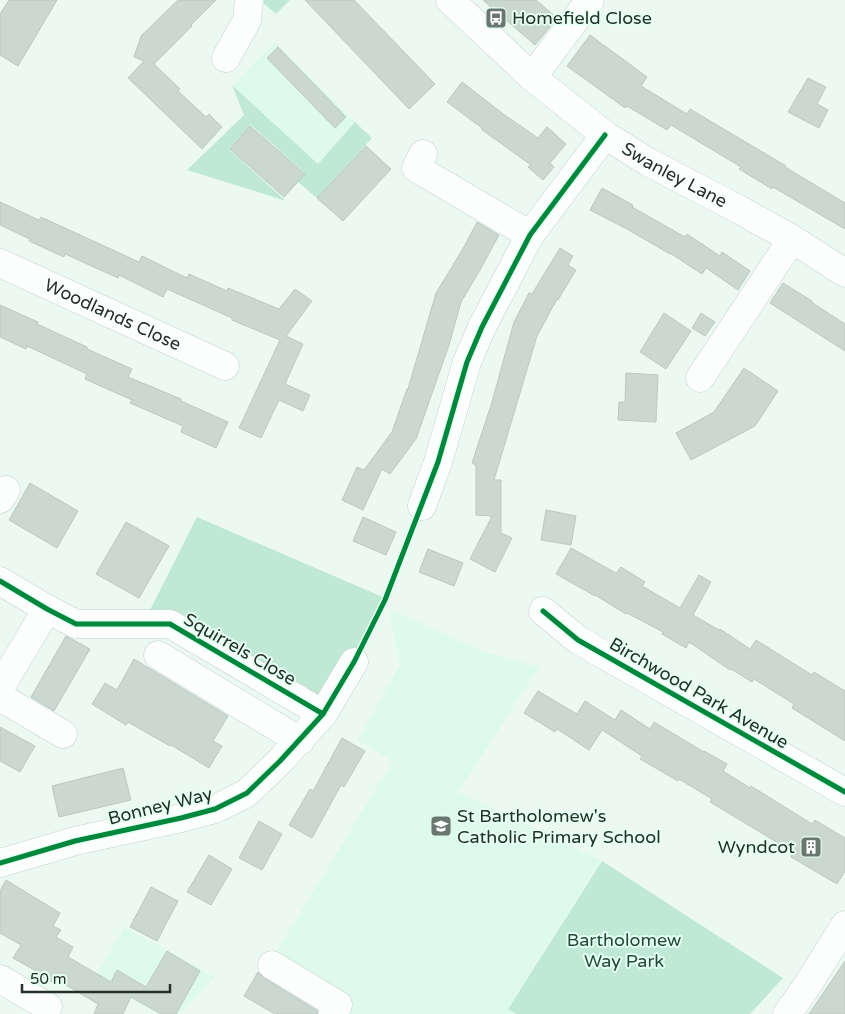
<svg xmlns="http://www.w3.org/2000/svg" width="845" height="1014" viewBox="0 0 845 1014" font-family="'Varela Round',sans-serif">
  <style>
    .built { fill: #ddfaec }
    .green { fill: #c0e9d5 }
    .building { fill: #cbd7d1; stroke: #bcc8c2 }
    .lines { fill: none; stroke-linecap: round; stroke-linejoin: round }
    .minor-casing { stroke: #c6d2cc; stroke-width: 29 }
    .major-casing { stroke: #c6d2cc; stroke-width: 29 }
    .minor { stroke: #fcfefd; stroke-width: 28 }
    .major { stroke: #fcfefd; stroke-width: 28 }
    .cycleway-casing { stroke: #e5fff2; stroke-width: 8 }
    .cycleway { stroke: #00873e; stroke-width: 5 }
    .labels { text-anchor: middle; stroke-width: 4; stroke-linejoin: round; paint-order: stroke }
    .poi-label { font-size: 18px; fill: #24302a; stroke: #e5fff2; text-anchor: start }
    .street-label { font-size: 18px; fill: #24302a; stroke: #e5fff2 }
    .park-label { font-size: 18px; fill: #214a39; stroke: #e5fff2 }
  </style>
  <rect width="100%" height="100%" fill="#ebf9f2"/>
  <g class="built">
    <path d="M275 42 355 122 318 164 233 85Z"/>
    <path d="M389 609 487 653 539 667 458 792 601 860 507 1010 514 1014H337L346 997 277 951 393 761 358 740 400 665Z"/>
    <path d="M124 927 215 977 179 1014H159L95 978Z"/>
  </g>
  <g class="green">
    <path d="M264 0H290L276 14 264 4Z"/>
    <path d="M232 85 318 164 355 122 372 138 317 198 298 182 305 173 251 125 229 149 286 201 187 170 244 115Z"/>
    <path d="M197 517 385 598 322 710 150 610Z"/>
    <path d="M602 861 783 978 750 1014H516L508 1009Z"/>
  </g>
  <g class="building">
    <path d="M9 0H57L18 66 0 55V14Z"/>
    <path d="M178 0H216L191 25 192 26 154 64 153 63 180 89 178 91 206 117 209 114 222 127 202 149 128 78 144 61 134 57 141 36Z"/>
    <path d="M305 0H354L435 84 409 109Z"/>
    <path d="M483 0H536L557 18 535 45Z"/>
    <path d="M590 35 647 77 641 86 687 114 690 109 786 166 785 167 845 203V229L773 187 772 189 739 169 741 167 671 125 667 130 627 106 625 108 567 66Z"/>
    <path d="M278 47 346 117 335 128 267 58Z"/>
    <path d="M808 78 826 87 817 104 828 110 819 128 788 112Z"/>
    <path d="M462 82 502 113 538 138 547 127 566 144 550 163 554 167 543 180 528 167 531 165 481 129 482 128 447 102Z"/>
    <path d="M250 126 305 174 284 197 230 149Z"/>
    <path d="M366 146 391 169 343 221 317 198Z"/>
    <path d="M602 188 633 205 632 207 685 237 687 234 720 256 722 252 750 271 738 290 706 268 702 274 670 253V254L627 229 590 210Z"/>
    <path d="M0 202 39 220 41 217 139 262 142 256 187 278 189 274 227 291 228 288 279 309 295 289 312 301 286 336 303 344 285 384 310 395 303 411 279 400 261 438 239 428 280 340 232 320V318L167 289 163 297 119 275 118 278 65 254 64 257 29 241 30 239 0 225Z"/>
    <path d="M477 222 499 235 480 270 461 302 449 345 416 439 390 474 382 469 363 510 342 500 357 467 364 470 392 432 407 389H408L436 293 464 247Z"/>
    <path d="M560 248 573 256 568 265 576 270 558 300 557 299 537 336 494 480H501V533L512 538 495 572 470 559 492 516 476 515V465L472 463 492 402 514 322 529 293 532 294Z"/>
    <path d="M783 283 812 301 811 302 845 324V351L770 303Z"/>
    <path d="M0 305 38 322 37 324 87 347V349L132 369 128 377 181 399V401L228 422 216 448 181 432 183 426 130 403 132 400 85 379 87 374 27 346 26 349 0 337Z"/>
    <path d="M664 313 691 331 666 369 640 352Z"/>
    <path d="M701 313 715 322 705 336 692 328Z"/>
    <path d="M744 368 778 391 755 426 691 460 676 433 714 412Z"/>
    <path d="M626 373 658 375 656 422 618 420 619 402H625Z"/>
    <path d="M30 483 78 511 57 548 9 520Z"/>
    <path d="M546 510 576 516 571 545 541 540Z"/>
    <path d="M363 517 396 532 386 555 353 541Z"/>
    <path d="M126 522 169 546 139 598 96 574Z"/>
    <path d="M571 548 616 573 621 567 645 582 642 586 680 608 699 575 711 582 693 615 719 630 720 629 750 649 756 640 812 675 814 672 845 691V741L792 708 794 704 754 679 752 682 731 669 730 670 689 642 686 648 662 634 663 632 627 613 626 614 595 595V596L556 574Z"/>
    <path d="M428 549 463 563 454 586 419 572Z"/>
    <path d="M66 636 90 649 54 711 31 697Z"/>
    <path d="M134 659 228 716 213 741 222 746 209 768 171 745 170 746 128 722 126 725 92 704 105 683 117 690Z"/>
    <path d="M538 691 577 714 585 701 615 720 621 710 650 729 654 722 704 752V751L727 764 723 771 750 788 751 786 812 824 815 820 845 838V871L837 884 791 857 793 852 710 802 712 799 679 779 678 781 640 759 642 756 602 730 589 750 557 729 555 732 524 713Z"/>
    <path d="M0 727 35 746 20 772 0 761Z"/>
    <path d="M342 738 365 751 344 787 341 785 312 838 289 825 310 789 313 791Z"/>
    <path d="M123 768 131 800 59 817 52 786Z"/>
    <path d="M259 821 282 834 262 870 239 858Z"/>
    <path d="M209 855 232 869 211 905 187 892Z"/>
    <path d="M6 880 60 913 53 926 61 930 56 937 73 947 68 957 111 982 117 970 146 987 167 951 200 971 176 1014H161L131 997 123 1014H94L98 1004 54 978 52 982 37 973 38 972 13 958 21 945 0 933V891Z"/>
    <path d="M151 887 178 901 157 941 130 927Z"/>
    <path d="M845 961V1014H809Z"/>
    <path d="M258 972 264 978 318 1011 317 1014H275L244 996Z"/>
  </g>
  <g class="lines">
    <g class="minor-casing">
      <g id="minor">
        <path d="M226 58 247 20 249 0"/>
        <path d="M532 77 590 0"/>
        <path d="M423 154 416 168 530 235"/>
        <path id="s1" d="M0 263 225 366"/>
        <path d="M700 378 792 239"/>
        <path d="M0 499 6 490"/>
        <path d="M422 506 438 462 467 362 482 327 530 235 605 135"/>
        <path d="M0 581 47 609 76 624H170L323 714"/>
        <path d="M543 611 578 640 845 792"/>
        <path d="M158 655 300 741"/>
        <path d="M0 688 47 609"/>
        <path d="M0 697 63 734"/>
        <path d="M0 863 75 841 181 818 215 809 247 793 280 761 323 714 354 662"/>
        <path d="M272 965 338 1005 333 1014"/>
        <path d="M0 979 48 1007"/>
      </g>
    </g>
    <g class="major-casing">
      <g id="major">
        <path id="s2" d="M450 0 532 77 605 135 648 162 738 209 792 239 845 273"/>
        <path d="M787 1014 805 989 845 925"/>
      </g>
    </g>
    <use href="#minor" class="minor"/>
    <use href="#major" class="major"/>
    <g class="cycleway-casing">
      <g id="cycleway">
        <path d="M0 581 47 609 76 624H170L323 714"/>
        <path d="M543 611 578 640 845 792"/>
        <path d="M0 863 75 841 181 818 215 809 247 793 280 761 323 714 354 662 385 600 438 462 467 362 482 327 530 235 605 135"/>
      </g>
    </g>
    <use href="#cycleway" class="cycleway"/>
  </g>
  <defs>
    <g id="bus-square" transform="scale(1.125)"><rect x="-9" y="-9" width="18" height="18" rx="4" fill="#6a7670" stroke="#e5fff2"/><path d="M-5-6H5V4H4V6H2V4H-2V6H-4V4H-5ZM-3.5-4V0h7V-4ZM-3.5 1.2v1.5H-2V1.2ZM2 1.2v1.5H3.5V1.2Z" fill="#fff"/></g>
    <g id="school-square" transform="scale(1.125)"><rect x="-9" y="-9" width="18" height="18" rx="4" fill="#6a7670" stroke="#e5fff2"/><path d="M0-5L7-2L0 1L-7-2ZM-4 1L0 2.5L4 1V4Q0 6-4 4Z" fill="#fff"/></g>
    <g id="building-square" transform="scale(1.125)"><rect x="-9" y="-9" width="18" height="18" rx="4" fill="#6a7670" stroke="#e5fff2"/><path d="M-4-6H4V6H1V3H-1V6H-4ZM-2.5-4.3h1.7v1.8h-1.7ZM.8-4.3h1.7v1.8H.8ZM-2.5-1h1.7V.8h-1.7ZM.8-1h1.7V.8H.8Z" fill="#fff"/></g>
  </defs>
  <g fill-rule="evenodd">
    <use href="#bus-square" x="496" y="18"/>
    <use href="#school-square" x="441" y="826"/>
    <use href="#building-square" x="811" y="847"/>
  </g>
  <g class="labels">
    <g class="poi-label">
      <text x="512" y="24">Homefield Close</text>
      <text x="457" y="822">St Bartholomew's<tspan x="457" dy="21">Catholic Primary School</tspan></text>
      <text x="795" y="853" text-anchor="end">Wyndcot</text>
    </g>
    <g class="street-label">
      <text dy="6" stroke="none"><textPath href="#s2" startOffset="286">Swanley Lane</textPath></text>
      <text dy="6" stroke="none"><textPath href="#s1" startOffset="124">Woodlands Close</textPath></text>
      <text transform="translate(240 649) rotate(30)" y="6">Squirrels Close</text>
      <text transform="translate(699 693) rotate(30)" y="6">Birchwood Park Avenue</text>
      <text transform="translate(160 806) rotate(-14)" y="6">Bonney Way</text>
    </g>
    <g class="park-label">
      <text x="624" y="946">Bartholomew<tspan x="624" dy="21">Way Park</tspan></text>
    </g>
  </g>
  <path d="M22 984v8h148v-8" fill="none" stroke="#24302a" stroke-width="2.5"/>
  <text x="30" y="984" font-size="15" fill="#24302a" stroke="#e5fff2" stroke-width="4" paint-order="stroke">50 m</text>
</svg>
